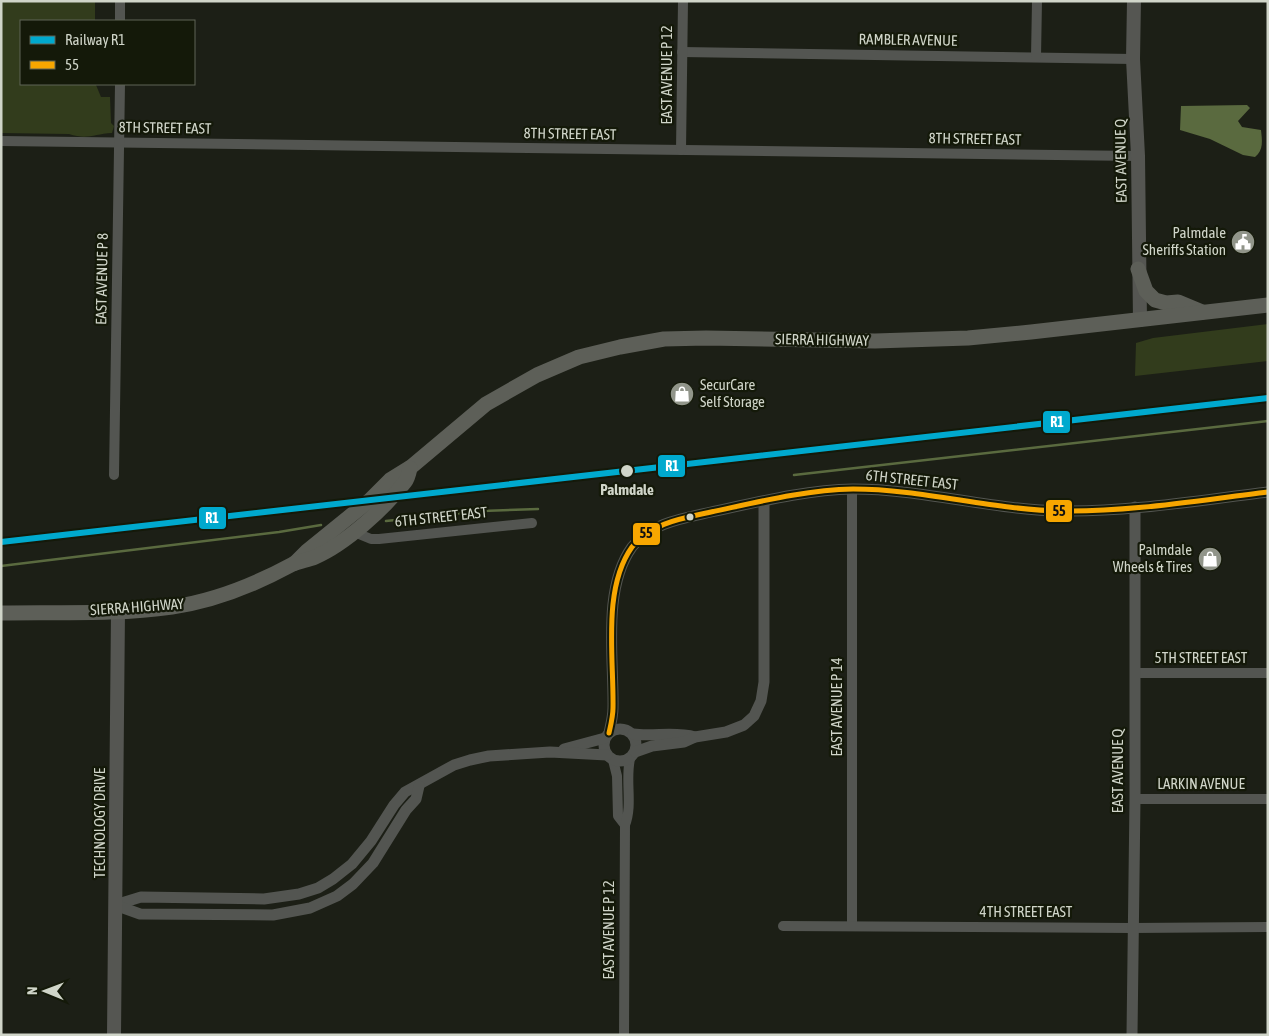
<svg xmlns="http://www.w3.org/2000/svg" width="1269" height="1036" viewBox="0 0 1269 1036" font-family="'Asap Condensed',sans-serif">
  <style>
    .green { fill: #323c1c }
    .water { fill: #5a6a3f }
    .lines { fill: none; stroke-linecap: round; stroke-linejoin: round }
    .stream { stroke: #5a6a3f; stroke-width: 2.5 }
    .minor { stroke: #535551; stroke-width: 10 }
    .tertiary { stroke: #535551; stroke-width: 11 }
    .secondary { stroke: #555652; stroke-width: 14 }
    .primary { stroke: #5d5f58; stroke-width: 15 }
    .rail { stroke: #5c5d57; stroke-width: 2.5; stroke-dasharray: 8 4; stroke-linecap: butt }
    .bus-1-casing { stroke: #141909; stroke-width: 9 }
    .bus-1 { stroke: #f7a600; stroke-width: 5 }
    .rail-1-casing { stroke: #141909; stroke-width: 10 }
    .rail-1 { stroke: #00a9ce; stroke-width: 6 }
    .stop-dot { fill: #d0d5c9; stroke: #141909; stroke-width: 2 }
    .labels { text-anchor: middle; stroke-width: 4.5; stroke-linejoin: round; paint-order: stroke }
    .street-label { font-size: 15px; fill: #d0d5c9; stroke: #141909 }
    .poi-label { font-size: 15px; fill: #d0d5c9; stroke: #141909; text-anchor: end }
    .stop-label { font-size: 15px; font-weight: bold; fill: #d0d5c9; stroke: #141909 }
    .line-badge { stroke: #141909; stroke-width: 2 }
    .badge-label { font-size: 14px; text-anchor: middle; font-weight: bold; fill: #fff }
    .pale-badge-label { font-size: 14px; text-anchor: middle; font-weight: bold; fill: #111 }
  </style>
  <rect width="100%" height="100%" fill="#1c1f16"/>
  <g class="green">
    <path d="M1 1H95V21H21V84L96 85 101 97H110L111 123 114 126 112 133C94 134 87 140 69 134L1 133Z"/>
    <path d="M1268 324V361L1135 376 1136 343 1153 338Z"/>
  </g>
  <path class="water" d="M1247 105 1250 108 1238 121 1242 127 1261 130C1262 140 1264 150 1255 157L1243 155 1210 139 1180 130 1181 106Z"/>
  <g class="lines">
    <g class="stream">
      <path d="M794 475 1268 421"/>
      <path d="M386 521 482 511 538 509"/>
      <path d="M1 566 279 532 321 525"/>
    </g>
    <g class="minor">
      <path d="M120 21V1"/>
      <path d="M682 52 1133 59"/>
      <path d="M1036 57 1037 1"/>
      <path d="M1 141 1138 156"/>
      <path d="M681 150 683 1"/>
      <path d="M114 475 120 84"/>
      <path d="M354 532 371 539H379L532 523"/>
      <path d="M1135 673H1268"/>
      <path d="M613 760 617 776 618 816 625 825"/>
      <path d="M1135 799H1268"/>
      <path d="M852 925V489"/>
      <path d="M783 926 1132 928 1268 927"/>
      <path d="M624 1035 625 825C633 805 625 780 630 759"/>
    </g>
    <g class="tertiary">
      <circle cx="620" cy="745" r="16"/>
      <path d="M609 733C611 724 613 716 613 708 614 658 602 589 632 547 650 523 684 518 711 512 758 502 805 490 853 489 923 489 992 510 1062 511 1131 512 1200 500 1268 492"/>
      <path d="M633 734C653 737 674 731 695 737"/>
      <path d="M564 749 605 738"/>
      <path d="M635 752 652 746 684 742 695 737 726 732 744 725 754 716 761 701 764 682V501"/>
      <path d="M115 905 141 897 264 899 299 894 318 888 333 879 352 864 371 841 394 805 405 792 454 765 470 760 489 756 550 752 607 755"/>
      <path d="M115 905 140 914 273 915 310 908 337 896 353 884 373 863 406 810 416 799 419 786"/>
      <path d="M1132 1035 1135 799V507"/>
    </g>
    <g class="secondary">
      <path d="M1134 1 1133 59 1138 156 1140 320"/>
      <path d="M114 1035 118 611"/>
    </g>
    <g class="primary">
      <path d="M1138 269 1146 291 1155 300 1166 303 1178 302 1202 312"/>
      <path d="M295 563 307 551 370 500 390 480 411 467 486 404 537 375 579 357 620 347 664 339 706 338 875 341 968 338 1031 332 1268 305"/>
      <path d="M1 613C58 612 116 615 172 607 215 601 256 584 293 564 300 561 308 560 315 557 345 544 384 509 405 482 408 478 409 473 410 468"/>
    </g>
    <path class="rail" d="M1 542 1268 398"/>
    <g class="bus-1-casing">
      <path id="bus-1" d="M609 733C611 724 613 716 613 708 614 658 602 589 632 547 650 523 684 518 711 512 758 502 805 490 853 489 923 489 992 510 1062 511 1131 512 1200 500 1268 492"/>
    </g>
    <use href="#bus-1" class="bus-1"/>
    <g class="rail-1-casing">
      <path id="rail-1" d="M1 542 1268 398"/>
    </g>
    <use href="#rail-1" class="rail-1"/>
  </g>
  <defs>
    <g id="civic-disc" transform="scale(1.25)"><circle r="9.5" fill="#91958a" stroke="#141909"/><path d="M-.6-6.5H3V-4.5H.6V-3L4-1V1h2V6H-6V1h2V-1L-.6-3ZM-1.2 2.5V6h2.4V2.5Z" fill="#fff"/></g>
    <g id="shop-disc" transform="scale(1.25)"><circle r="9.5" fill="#91958a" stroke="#141909"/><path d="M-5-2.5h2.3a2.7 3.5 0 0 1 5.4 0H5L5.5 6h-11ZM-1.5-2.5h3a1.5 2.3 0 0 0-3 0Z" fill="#fff"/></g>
  </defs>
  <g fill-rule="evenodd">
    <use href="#civic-disc" x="1243" y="242"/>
    <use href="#shop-disc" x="682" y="394"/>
    <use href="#shop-disc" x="1210" y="559"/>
  </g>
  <g class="stop-dot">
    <circle cx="627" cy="471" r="7"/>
    <circle cx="690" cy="517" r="4.5"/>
  </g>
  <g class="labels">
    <g class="street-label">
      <text transform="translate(908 40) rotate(1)" y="5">RAMBLER AVENUE</text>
      <text transform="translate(667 75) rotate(-90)" y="5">EAST AVENUE P 12</text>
      <text transform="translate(165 128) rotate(1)" y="5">8TH STREET EAST</text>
      <text transform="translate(570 134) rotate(1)" y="5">8TH STREET EAST</text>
      <text transform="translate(975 139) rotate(1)" y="5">8TH STREET EAST</text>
      <text transform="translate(1121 161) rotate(-91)" y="5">EAST AVENUE Q</text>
      <text transform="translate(102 279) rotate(-89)" y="5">EAST AVENUE P 8</text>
      <text transform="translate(822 340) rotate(1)" y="5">SIERRA HIGHWAY</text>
      <text transform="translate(912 480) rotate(6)" y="5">6TH STREET EAST</text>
      <text transform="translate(441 517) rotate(-6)" y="5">6TH STREET EAST</text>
      <text transform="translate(137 607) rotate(-4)" y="5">SIERRA HIGHWAY</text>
      <text x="1201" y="663">5TH STREET EAST</text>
      <text transform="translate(837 707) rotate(-90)" y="5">EAST AVENUE P 14</text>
      <text transform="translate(1118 771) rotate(-90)" y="5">EAST AVENUE Q</text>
      <text x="1201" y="789">LARKIN AVENUE</text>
      <text transform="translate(100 823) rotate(-90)" y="5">TECHNOLOGY DRIVE</text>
      <text x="1026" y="917">4TH STREET EAST</text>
      <text transform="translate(609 930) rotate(-90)" y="5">EAST AVENUE P 12</text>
    </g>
    <g class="poi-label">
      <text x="1226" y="238">Palmdale<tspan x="1226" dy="17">Sheriffs Station</tspan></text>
      <text x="700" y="390" text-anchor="start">SecurCare<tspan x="700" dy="17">Self Storage</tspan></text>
      <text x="1192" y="555">Palmdale<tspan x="1192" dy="17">Wheels &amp; Tires</tspan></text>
    </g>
    <g class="stop-label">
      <text x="627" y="495">Palmdale</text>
    </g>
  </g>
  <g class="line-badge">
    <rect x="1042" y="410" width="29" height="24" rx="5" fill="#00a9ce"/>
    <rect x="657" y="454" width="29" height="24" rx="5" fill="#00a9ce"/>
    <rect x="1045" y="499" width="28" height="24" rx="5" fill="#f7a600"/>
    <rect x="198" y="506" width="29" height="24" rx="5" fill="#00a9ce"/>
    <rect x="632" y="522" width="29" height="24" rx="5" fill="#f7a600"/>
  </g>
  <g class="badge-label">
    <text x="1057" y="427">R1</text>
    <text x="672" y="471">R1</text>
    <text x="212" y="523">R1</text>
  </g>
  <g class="pale-badge-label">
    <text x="1059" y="516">55</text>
    <text x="646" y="538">55</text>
  </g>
  <rect width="1269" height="1036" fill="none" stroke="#d0d5c9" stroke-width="5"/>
  <rect x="20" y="20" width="175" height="65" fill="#141909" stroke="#5f6456"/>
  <rect x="30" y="36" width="25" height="8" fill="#00a9ce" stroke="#5f6456"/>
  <text x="65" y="45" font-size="15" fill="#d0d5c9">Railway R1</text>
  <rect x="30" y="61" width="25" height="8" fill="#f7a600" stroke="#5f6456"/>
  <text x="65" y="70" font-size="15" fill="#d0d5c9">55</text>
  <g transform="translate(45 991) rotate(271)" stroke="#141909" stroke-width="4" paint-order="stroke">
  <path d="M0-4L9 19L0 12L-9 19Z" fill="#d0d5c9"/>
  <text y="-8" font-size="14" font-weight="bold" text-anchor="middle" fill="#d0d5c9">N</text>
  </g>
</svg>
